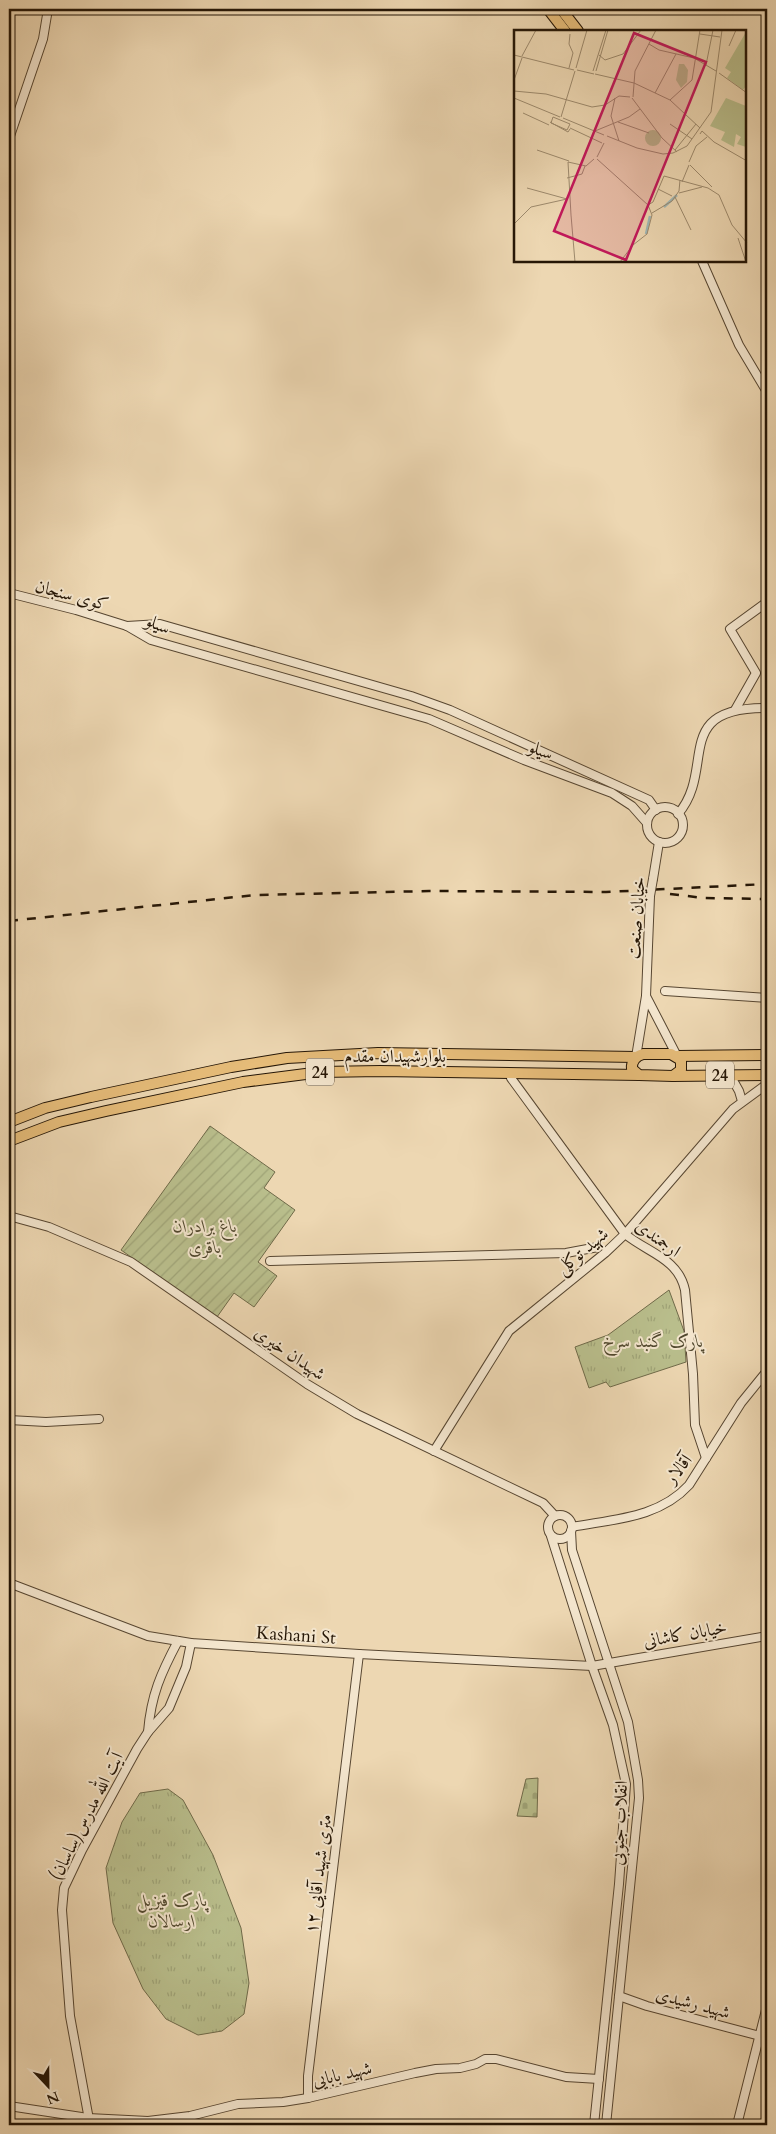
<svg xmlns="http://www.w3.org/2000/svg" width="776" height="2134" viewBox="0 0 776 2134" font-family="Cardo,Amiri,serif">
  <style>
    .cemetery { fill: url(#cemetery-stones); stroke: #6f6a49 }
    .park { fill: url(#park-tufts); stroke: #6f6a49 }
    .garden { fill: url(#garden-furrows); stroke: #6f6a49 }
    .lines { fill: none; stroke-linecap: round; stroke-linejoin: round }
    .minor-casing { stroke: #574631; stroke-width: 10 }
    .major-casing { stroke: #251606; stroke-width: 12 }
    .minor { stroke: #f3e5cd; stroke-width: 8 }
    .major { stroke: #e6bc79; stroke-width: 10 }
    .rail { stroke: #251606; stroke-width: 2.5; stroke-dasharray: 9 9; stroke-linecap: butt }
    .minor-bridge-casing { stroke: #574631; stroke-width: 10; stroke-linecap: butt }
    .minor-bridge { stroke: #f3e5cd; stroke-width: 8 }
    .labels { text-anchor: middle; stroke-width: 4; stroke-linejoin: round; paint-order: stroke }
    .shield { fill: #f3e5cd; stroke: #635442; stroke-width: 1 }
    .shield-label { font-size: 16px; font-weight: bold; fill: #251606 }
    .street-label { font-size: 18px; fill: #251606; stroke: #f3e5cd }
    .park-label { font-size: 18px; font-style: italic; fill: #51482e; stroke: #f3e5cd }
    .inset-river { fill: none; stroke: #9eb7b7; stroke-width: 2.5 }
    .inset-road { fill: none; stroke: #9d8a6d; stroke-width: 1 }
    .view { fill: #c2185b; fill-opacity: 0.15; stroke: #c2185b; stroke-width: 2.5 }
    .inset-edge { fill: none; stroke: #251606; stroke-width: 2.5 }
  </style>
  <defs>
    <pattern id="cemetery-stones" width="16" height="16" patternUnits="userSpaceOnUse" patternTransform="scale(1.25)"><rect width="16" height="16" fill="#b9be8c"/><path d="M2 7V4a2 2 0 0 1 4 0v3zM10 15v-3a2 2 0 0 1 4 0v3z" fill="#9fa377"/></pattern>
    <pattern id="park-tufts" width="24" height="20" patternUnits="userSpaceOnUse" patternTransform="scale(1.25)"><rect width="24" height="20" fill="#b9be8c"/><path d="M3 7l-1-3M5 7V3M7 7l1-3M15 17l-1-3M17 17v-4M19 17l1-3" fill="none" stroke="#9fa377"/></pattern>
    <pattern id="garden-furrows" width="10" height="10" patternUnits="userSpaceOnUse" patternTransform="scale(1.25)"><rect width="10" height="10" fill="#b9be8c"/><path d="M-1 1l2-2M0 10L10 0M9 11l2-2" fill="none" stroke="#9fa377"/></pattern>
  </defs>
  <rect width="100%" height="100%" fill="#edd7b2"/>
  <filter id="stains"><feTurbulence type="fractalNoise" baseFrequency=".004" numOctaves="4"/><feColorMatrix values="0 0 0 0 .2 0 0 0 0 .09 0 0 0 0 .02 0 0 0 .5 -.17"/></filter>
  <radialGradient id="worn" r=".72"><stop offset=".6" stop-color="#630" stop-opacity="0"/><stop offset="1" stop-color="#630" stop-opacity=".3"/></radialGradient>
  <path class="cemetery" d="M538 1778 537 1817 517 1816 526 1779Z"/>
  <g class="park">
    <path d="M669 1290 684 1331 686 1362 610 1387 606 1382 589 1388 575 1347 608 1335Z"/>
    <path d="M168 1789 183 1800 213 1855 241 1928 249 1983 244 2014 222 2031 198 2035 166 2019 143 1989 113 1923 106 1868 122 1822 140 1793Z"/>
  </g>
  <path class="garden" d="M210 1126 275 1172 264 1188 295 1210 258 1262 277 1276 254 1307 234 1293 217 1317 121 1250Z"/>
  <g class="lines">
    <g class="minor-casing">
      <g id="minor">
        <path d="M9 139 43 39 48 9"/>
        <path d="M702 261 739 345 767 392"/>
        <path d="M9 593 76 610 127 626 151 640 429 719 524 760 612 793 632 806 647 823"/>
        <path d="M127 626 160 624 411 696 450 710 649 800 656 810"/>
        <path d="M735 710 756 673 730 629 767 602"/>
        <circle cx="665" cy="825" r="18"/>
        <path d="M678 814C717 769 670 707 767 708"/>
        <path d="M653 879 659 842"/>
        <path d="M665 991 767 998"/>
        <path d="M646 996 650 896"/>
        <path d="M636 1057 646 996 677 1056"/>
        <path d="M512 1073 511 1078 625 1234C648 1253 678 1258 685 1290L693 1374 695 1425 706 1458"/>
        <path d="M730 1075 739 1091 742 1101"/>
        <path d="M9 1216 49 1227 131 1262 307 1384 357 1414 543 1503 555 1516"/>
        <path d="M270 1261 566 1253 598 1247"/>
        <path d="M9 1420 46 1422 99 1419"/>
        <path d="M434 1451 509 1331 605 1253 625 1234 733 1109 767 1084"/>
        <circle cx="560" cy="1527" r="12"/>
        <path d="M572 1527C614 1519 659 1518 689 1485L741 1403 767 1371"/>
        <path d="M571 1531 572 1550 628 1722 638 1780 639 1798 606 2125"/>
        <path d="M551 1536 592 1666 613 1725 626 1784 619 1884 594 2125"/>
        <path d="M9 1583 148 1636 191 1643 359 1654 592 1666 767 1636"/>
        <path d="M148 1732C151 1695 161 1673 178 1641"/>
        <path d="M619 1996 647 2006 760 2036"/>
        <path d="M308 2098V2076L359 1654"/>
        <path d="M9 2106 88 2118 148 2121 190 2116 238 2104 283 2102 308 2098 415 2073 436 2069 460 2068 476 2064 485 2059H496L566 2077 599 2079"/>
        <path d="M90 2125 70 2016 62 1910 64 1888 82 1850 137 1749 148 1732 169 1708 186 1667 191 1643"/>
        <path d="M737 2125 767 2006"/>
      </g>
    </g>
    <g class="major-casing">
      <g id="major">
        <path d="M548 9 565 31"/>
        <path d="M561 9 578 31"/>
        <path d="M643 1054H671L681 1060V1070L673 1076 639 1075 632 1069C631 1061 636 1056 643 1054Z"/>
        <path d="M677 1056 767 1055"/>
        <path d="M673 1076 767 1075"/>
        <path d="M9 1122 45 1108 91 1097 231 1067 287 1058 378 1053 636 1057"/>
        <path d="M9 1141 59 1122 106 1111 243 1082 321 1072 380 1071 639 1075"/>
      </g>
    </g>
    <use href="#minor" class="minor"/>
    <use href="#major" class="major"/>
    <g class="rail">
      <path d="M670 894 704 898 767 899"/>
      <path d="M9 921 255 895 429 891 606 892 767 884"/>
    </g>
    <g class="minor-bridge-casing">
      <path id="minor-bridge" d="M650 896 653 879"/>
    </g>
    <use href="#minor-bridge" class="minor-bridge"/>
  </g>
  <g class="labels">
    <g class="shield">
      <rect x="306" y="1058.5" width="28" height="27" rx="4"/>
      <rect x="706" y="1061.5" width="28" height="27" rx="4"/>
    </g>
    <g class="shield-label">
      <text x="320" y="1078">24</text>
      <text x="720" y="1081">24</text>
    </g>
    <g class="street-label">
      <text transform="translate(72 595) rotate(15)" y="6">کوی سنجان</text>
      <text transform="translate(158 624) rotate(23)" y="6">سیلو</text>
      <text transform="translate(541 750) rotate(20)" y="6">سیلو</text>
      <text transform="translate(636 918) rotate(-86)" y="6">خیابان صنعت</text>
      <text x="395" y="1062">بلوارشهیدان مقدم</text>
      <text transform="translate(658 1238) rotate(36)" y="6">ارجمندی</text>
      <text transform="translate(582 1251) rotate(-40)" y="6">شهید توکلی</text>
      <text transform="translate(290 1353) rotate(34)" y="6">شهیدان خیری</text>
      <text transform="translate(678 1469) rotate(-52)" y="6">آقالار</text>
      <text transform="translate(685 1634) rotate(-10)" y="6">خیابان کاشانی</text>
      <text transform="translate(296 1635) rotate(4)" y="6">Kashani St</text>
      <text transform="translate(86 1816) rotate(-63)" y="6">آیت الله مدرس(ساسان)</text>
      <text transform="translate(619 1823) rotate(-87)" y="6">انقلاب جنوبی</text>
      <text transform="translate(318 1874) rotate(-83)" y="6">۱۲ متری شهید آقایی</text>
      <text transform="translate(693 2003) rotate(15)" y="6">شهید رشیدی</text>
      <text transform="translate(342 2074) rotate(-13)" y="6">شهید بابایی</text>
    </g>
    <g class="park-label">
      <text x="205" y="1232">باغ برادران<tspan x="205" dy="21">باقری</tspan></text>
      <text x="653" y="1347">پارک گنبد سرخ</text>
      <text x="172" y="1906">پارک قیزیل<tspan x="172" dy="21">ارسالان</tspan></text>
    </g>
  </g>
  <g transform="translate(514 30)">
    <rect width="232" height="232" fill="#edd7b2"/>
    <path d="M165 34H170L174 40 173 52 167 58 162 50Z" fill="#b9be8c"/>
    <path d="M232 2V56L229 60 213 48 217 42 211 38ZM212 68 232 76V117L223 114 227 107 222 104 220 117 207 110 211 102 196 96ZM131 108a8 8 0 1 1 16 0a8 8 0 1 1-16 0Z" fill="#b9be8c"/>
    <path class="inset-river" d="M150 177 163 165M132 204 136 186"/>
    <path class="inset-road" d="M186 4 206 7M135 14 145 20 180 28 202 41M215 16 222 0M0 25 60 40M85 25 91 30 109 24 127 0M8 26 22 0M192 35 199 0M55 38 59 23 55 14 56 4M62 38 73 0M63 40 80 44M79 41 92 0M82 41 94 0M205 43 233 63M81 44 120 53 156 70 186 98M0 50 8 28M0 61 32 64 78 77 91 75 105 66 116 67M141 63 162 24M119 67 121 41 142 0M0 68 46 87M101 68 97 86 105 111M118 68 148 108 163 122M156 70 178 50 186 0M9 83 35 95M39 87 56 94 53 100 37 93ZM47 87 61 41M49 88 90 105M36 92 54 102 56 99M104 92 135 103M156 94 178 109M56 98 88 113M81 101 115 87 126 79M186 104 188 101 200 112 233 131M93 106 123 118 149 124 159 123 173 116 197 82 208 0M23 120 55 131M161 120 182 94M83 127 90 113M83 129 134 175 138 185 133 204 119 215 106 232M175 132 182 116 193 107M176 135 198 157M53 148 68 144 71 136M168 152 175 135M13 158 53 169M144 159 158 166M165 163 188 157M161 167 177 200M134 175 139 172 150 146 194 158 205 165 218 195 233 213M138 183 158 171 165 161 166 150M57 185 54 132 72 136 80 129M57 185 61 232M0 194 17 177 53 169M224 208 232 232"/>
    <path class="view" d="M120 3 192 32 112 230 40 201Z"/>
    <rect width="232" height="232" class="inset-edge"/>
  </g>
  <rect width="776" height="2134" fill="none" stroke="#edd7b2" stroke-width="30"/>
  <rect x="10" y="10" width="756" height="2114" fill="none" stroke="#251606" stroke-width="2.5"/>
  <rect x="15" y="15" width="746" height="2104" fill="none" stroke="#251606"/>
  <g transform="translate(48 2086) rotate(158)" stroke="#f3e5cd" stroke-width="4" paint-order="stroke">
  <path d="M0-4L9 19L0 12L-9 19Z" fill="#251606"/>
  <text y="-8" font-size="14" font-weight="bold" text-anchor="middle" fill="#251606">N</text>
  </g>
  <rect width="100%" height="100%" filter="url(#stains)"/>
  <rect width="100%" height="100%" fill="url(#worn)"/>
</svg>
